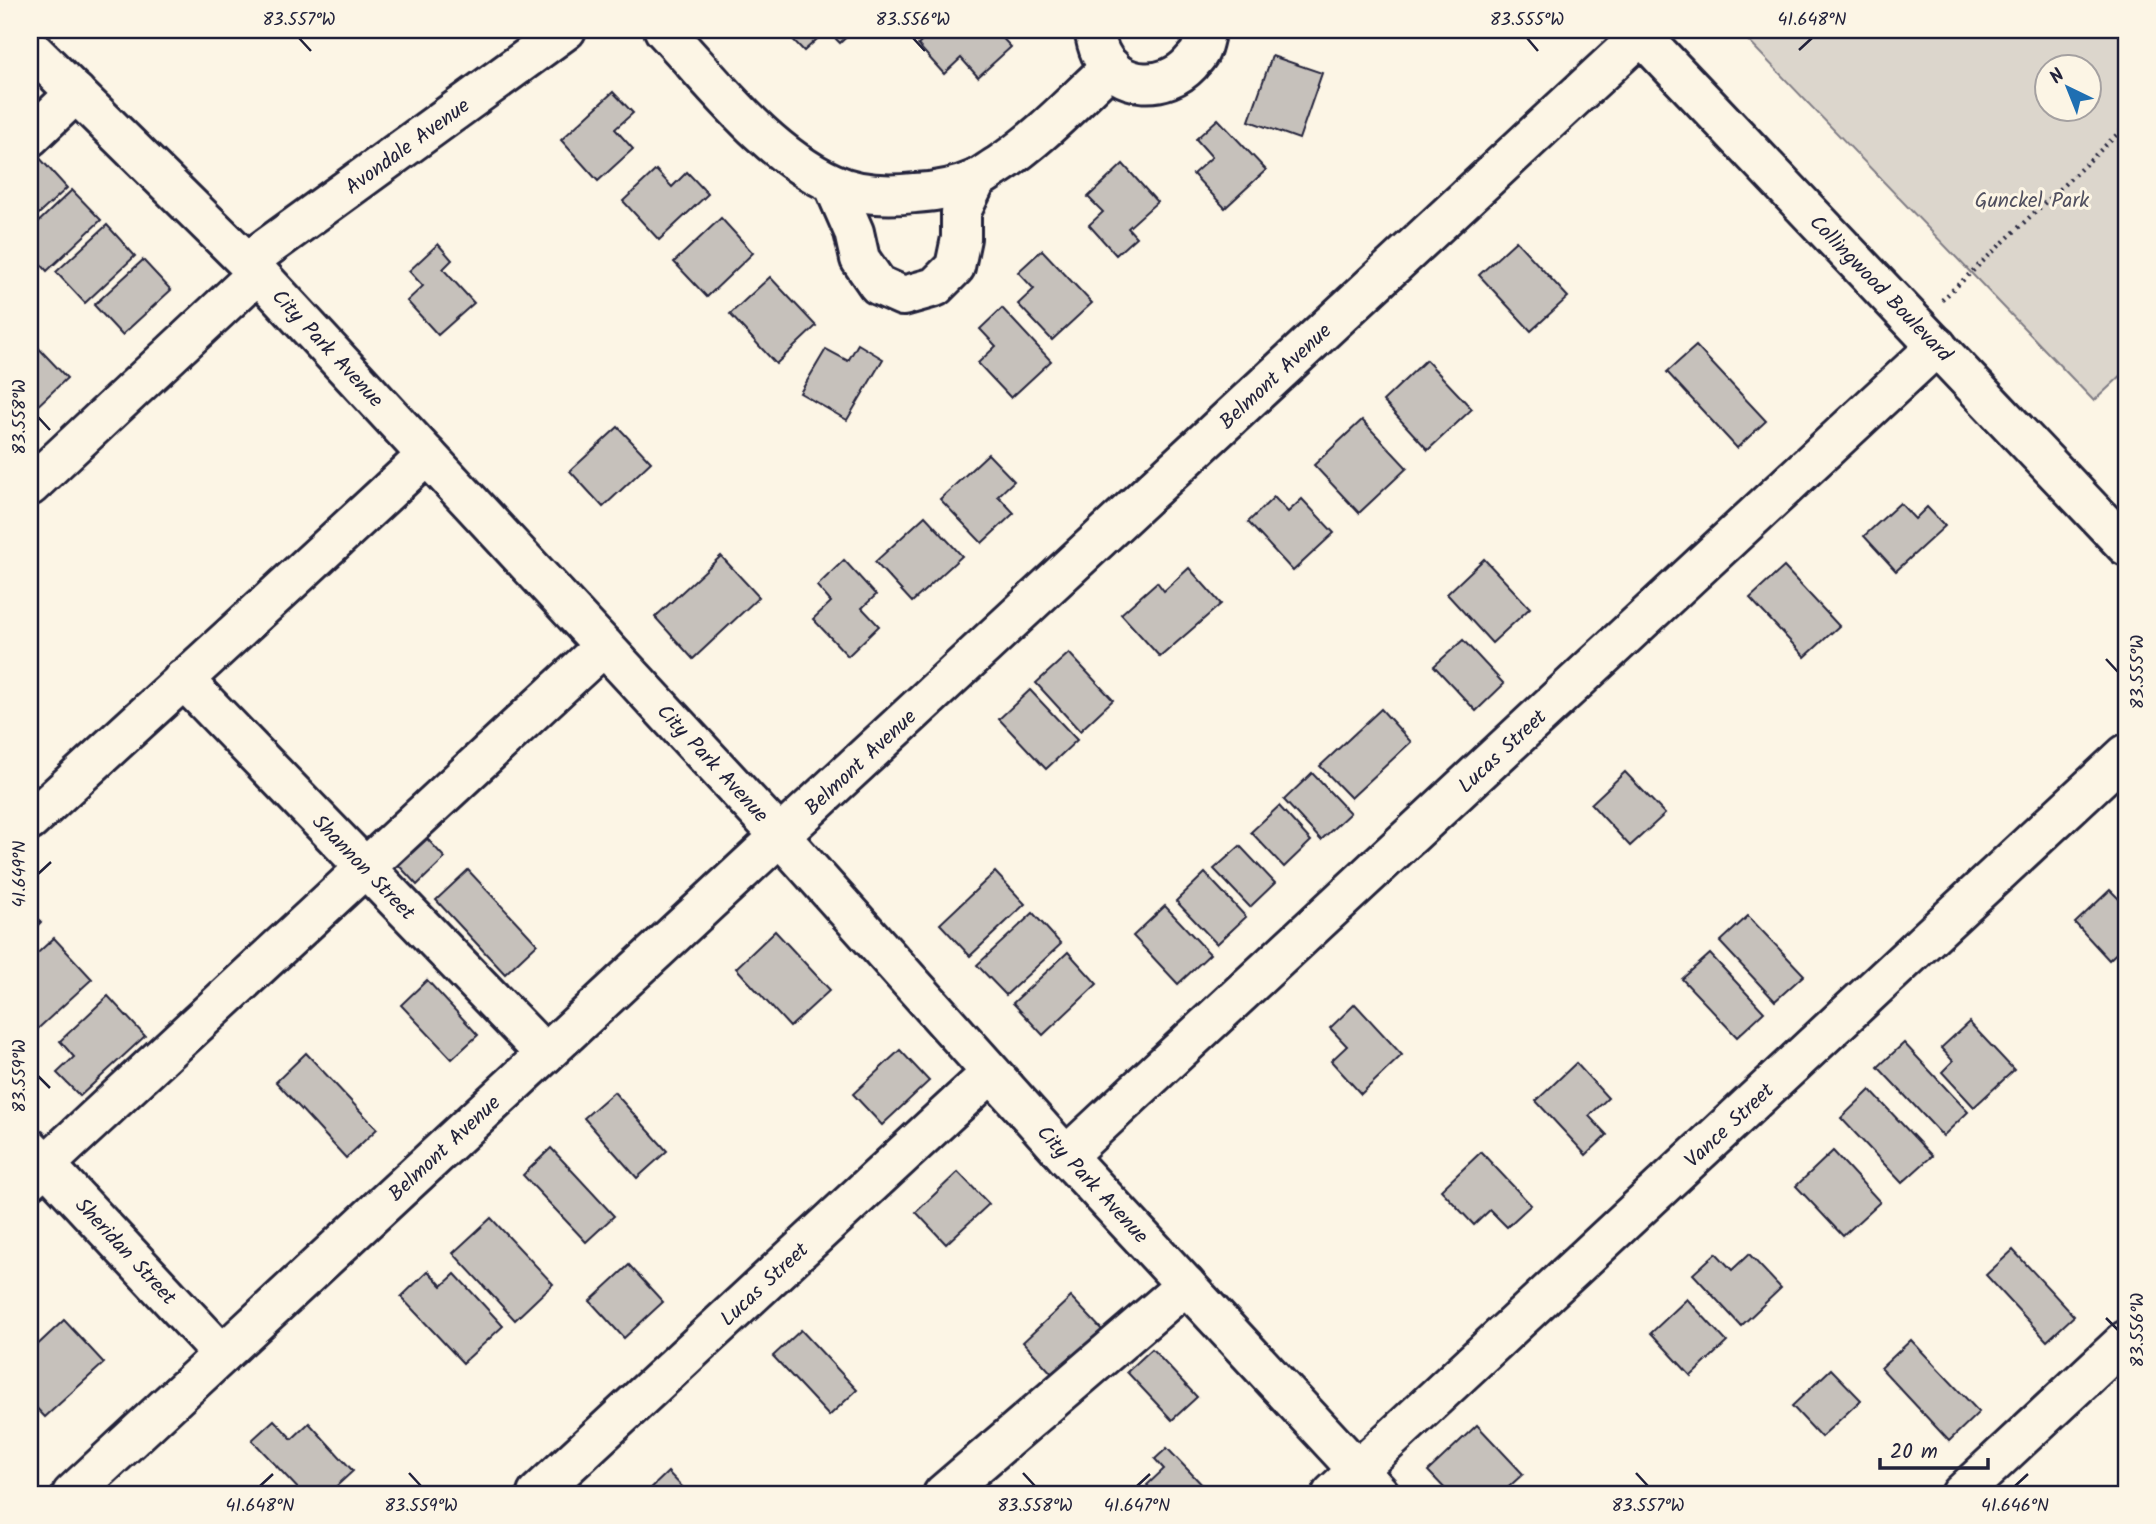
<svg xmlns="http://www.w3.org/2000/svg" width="2156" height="1524" viewBox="0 0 2156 1524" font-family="Kalam,sans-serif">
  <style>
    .green { fill: #dcd6cc; stroke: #7f7c84; stroke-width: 2; fill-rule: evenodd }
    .building { fill: #c6c1bb; stroke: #22223b; stroke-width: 2 }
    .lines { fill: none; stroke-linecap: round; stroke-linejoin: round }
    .minor-casing { stroke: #22223b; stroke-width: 44 }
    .major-casing { stroke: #22223b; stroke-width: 44 }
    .path { stroke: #22223b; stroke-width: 4.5; stroke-dasharray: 2 5; stroke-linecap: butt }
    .minor { stroke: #fcf5e5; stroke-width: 38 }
    .major { stroke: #fcf5e5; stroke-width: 38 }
    .ticks { fill: none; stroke: #22223b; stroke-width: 2.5 }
    .labels { text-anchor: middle; stroke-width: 6; stroke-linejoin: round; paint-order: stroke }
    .street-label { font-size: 21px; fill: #22223b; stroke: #fcf5e5 }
    .park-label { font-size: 21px; fill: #504f5f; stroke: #fcf5e5 }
    .neatline { fill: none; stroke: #22223b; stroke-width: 2.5 }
    .ticks-label { font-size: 18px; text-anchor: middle; fill: #22223b }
  </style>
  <rect width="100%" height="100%" fill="#fcf5e5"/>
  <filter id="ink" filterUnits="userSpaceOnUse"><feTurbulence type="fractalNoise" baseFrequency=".0143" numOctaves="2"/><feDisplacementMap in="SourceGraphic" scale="14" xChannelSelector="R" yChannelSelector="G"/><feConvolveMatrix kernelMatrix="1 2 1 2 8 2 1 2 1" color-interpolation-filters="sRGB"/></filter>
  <g filter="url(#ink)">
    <path class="green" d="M1738 30H2126V371L2094 401ZM2048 66H2090V108H2048Z"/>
    <g class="building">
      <path d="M784 30H827L804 51Z"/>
      <path d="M827 30H854L840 43Z"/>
      <path d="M934 30H995L1011 47 978 77 961 58 944 74 918 45Z"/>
      <path d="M1272 56 1322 73 1299 139 1249 121Z"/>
      <path d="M613 92 633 113 615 129 633 149 598 181 561 140Z"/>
      <path d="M1218 119 1266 170 1225 208 1193 174 1212 157 1196 139Z"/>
      <path d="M37 155 67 188 30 222V162Z"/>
      <path d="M1123 164 1157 202 1128 228 1136 237 1116 255 1089 225 1103 212 1088 197Z"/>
      <path d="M656 170 672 187 687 172 708 194 659 240 623 201Z"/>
      <path d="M72 190 101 220 47 271 30 252V230Z"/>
      <path d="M721 218 753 253 707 297 674 262Z"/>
      <path d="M107 225 135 256 85 303 56 272Z"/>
      <path d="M1516 241 1568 297 1531 331 1479 275Z"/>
      <path d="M438 244 452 260 443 269 474 303 438 335 407 301 423 286 409 271Z"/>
      <path d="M1042 250 1092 303 1052 340 1018 304 1034 289 1018 272Z"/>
      <path d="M143 260 171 290 122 335 94 305Z"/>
      <path d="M770 277 816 326 776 364 730 314Z"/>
      <path d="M1002 308 1051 361 1011 398 978 363 996 346 980 329Z"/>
      <path d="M30 339 67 378 30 413Z"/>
      <path d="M858 344 883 359 847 420 800 393 826 349 848 361Z"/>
      <path d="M1696 346 1766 421 1737 448 1667 372Z"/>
      <path d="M1426 360 1472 409 1428 450 1383 401Z"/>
      <path d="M1362 420 1407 468 1359 513 1314 465Z"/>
      <path d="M618 427 651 462 603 507 570 471Z"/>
      <path d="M988 454 1014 481 998 496 1014 513 982 543 940 499Z"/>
      <path d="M1274 497 1288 512 1302 499 1334 533 1293 571 1248 522Z"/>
      <path d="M1900 503 1915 519 1927 507 1945 526 1896 571 1864 536Z"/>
      <path d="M925 516 962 556 912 602 875 562Z"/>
      <path d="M721 556 759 597 693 659 655 617Z"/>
      <path d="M1484 559 1530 608 1492 643 1447 594Z"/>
      <path d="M844 560 876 595 862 608 879 626 848 656 813 619 831 602 817 586Z"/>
      <path d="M1784 567 1839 626 1805 657 1750 598Z"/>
      <path d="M1189 568 1221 604 1160 657 1121 614 1157 582 1164 591Z"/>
      <path d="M1463 640 1504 684 1476 711 1434 666Z"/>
      <path d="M1069 653 1113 700 1080 731 1036 683Z"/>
      <path d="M1030 690 1077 740 1046 769 999 719Z"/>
      <path d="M1381 709 1411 742 1351 798 1320 766Z"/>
      <path d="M1625 772 1665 814 1630 846 1591 804Z"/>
      <path d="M1312 773 1350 813 1321 840 1284 800Z"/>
      <path d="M1279 806 1311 841 1284 867 1251 832Z"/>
      <path d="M420 831 445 858 417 885 392 858Z"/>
      <path d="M1240 846 1275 883 1250 907 1214 869Z"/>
      <path d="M468 870 537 944 505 974 436 900Z"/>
      <path d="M995 872 1025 904 970 956 940 924Z"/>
      <path d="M1205 873 1246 917 1217 944 1176 901Z"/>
      <path d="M2110 890 2126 906V952L2122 948 2109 960 2075 923Z"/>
      <path d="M1165 906 1210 954 1178 984 1133 936Z"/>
      <path d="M30 911 41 922 30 933Z"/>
      <path d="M1033 913 1061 944 1006 995 977 965Z"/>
      <path d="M1748 916 1804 975 1775 1001 1720 942Z"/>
      <path d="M775 931 830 990 790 1027 736 968Z"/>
      <path d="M54 938 92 979 30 1036V960Z"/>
      <path d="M1068 952 1097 984 1043 1035 1013 1003Z"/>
      <path d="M1710 954 1764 1012 1737 1037 1682 979Z"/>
      <path d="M427 980 478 1035 452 1059 401 1005Z"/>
      <path d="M108 996 145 1036 80 1096 57 1073 74 1057 60 1041Z"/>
      <path d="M1355 1004 1402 1055 1361 1094 1331 1061 1347 1046 1330 1028Z"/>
      <path d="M1969 1022 2014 1070 1974 1107 1942 1072 1953 1061 1941 1048Z"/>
      <path d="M1904 1043 1968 1112 1943 1136 1878 1067Z"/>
      <path d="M900 1050 929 1081 882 1125 853 1094Z"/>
      <path d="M306 1053 377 1129 346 1158 276 1082Z"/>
      <path d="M1576 1063 1608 1098 1589 1116 1607 1135 1586 1155 1536 1101Z"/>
      <path d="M1870 1090 1932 1156 1902 1183 1841 1118Z"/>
      <path d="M614 1092 667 1151 637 1178 584 1118Z"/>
      <path d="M551 1148 614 1216 586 1242 523 1175Z"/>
      <path d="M1833 1151 1880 1202 1843 1236 1796 1186Z"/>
      <path d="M1481 1152 1531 1205 1507 1227 1490 1210 1474 1225 1441 1190Z"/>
      <path d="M958 1172 989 1204 946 1244 916 1212Z"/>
      <path d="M491 1218 553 1284 515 1320 453 1253Z"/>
      <path d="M2013 1250 2074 1316 2047 1341 1986 1275Z"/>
      <path d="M1716 1253 1732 1270 1749 1254 1781 1288 1741 1326 1693 1274Z"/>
      <path d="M629 1265 663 1302 624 1338 590 1301Z"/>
      <path d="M428 1271 442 1286 455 1274 503 1326 463 1363 401 1297Z"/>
      <path d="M1071 1297 1104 1332 1055 1377 1023 1342Z"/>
      <path d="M1687 1299 1727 1342 1691 1376 1651 1333Z"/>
      <path d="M64 1320 104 1363 45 1417 30 1401V1352Z"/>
      <path d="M801 1330 857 1390 829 1416 773 1356Z"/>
      <path d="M1911 1340 1979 1412 1949 1441 1881 1368Z"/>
      <path d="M1152 1349 1197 1397 1172 1420 1127 1372Z"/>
      <path d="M1831 1369 1861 1400 1821 1437 1792 1406Z"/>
      <path d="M274 1420 292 1439 309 1423 353 1471 328 1494H303L252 1440Z"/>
      <path d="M1477 1425 1523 1474 1501 1494H1450L1428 1471Z"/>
      <path d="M1167 1448 1211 1494H1155L1147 1485 1164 1469 1155 1459Z"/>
      <path d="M668 1472 689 1494H645Z"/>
    </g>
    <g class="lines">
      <g class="minor-casing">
        <g id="minor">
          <path d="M664 30C714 83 765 152 832 183 857 195 888 196 915 193 936 192 957 188 977 179 985 175 992 169 999 165 1041 137 1075 100 1111 67"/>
          <path d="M1094 30C1096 38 1097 48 1102 56 1120 90 1166 90 1190 64 1193 60 1198 56 1200 51 1203 45 1204 36 1206 30"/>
          <path d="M30 48 258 273 780 836 1066 1156 1380 1494"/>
          <path d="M30 137 76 93"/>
          <path d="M833 184 854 232 860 259 878 285 903 296 935 287 955 267 961 238V212L977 179"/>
          <path d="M247 262 566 30"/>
          <path d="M30 486 258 273"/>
          <path d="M183 679 545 1054"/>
          <path d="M30 821C162 699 296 578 427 455"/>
          <path d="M30 1148 222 1354"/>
          <path d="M1066 1156 1937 346"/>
          <path d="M30 1179 604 646"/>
          <path d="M72 1494 1647 30"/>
          <path d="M537 1494 991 1073"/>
          <path d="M943 1494 1186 1285"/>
          <path d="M1332 1494 2126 754"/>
          <path d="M1961 1494 2126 1340"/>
        </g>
      </g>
      <g class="major-casing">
        <path id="major" d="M1636 30 2126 546"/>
      </g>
      <path class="path" d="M1942 300 2126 126"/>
      <use href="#minor" class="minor"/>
      <use href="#major" class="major"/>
    </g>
  </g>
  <path class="ticks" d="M299 38 311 51M913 38 925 51M1527 38 1538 51M1799 50 1812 38M38 417 50 430M2106 659 2118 672M38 874 51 862M38 1076 50 1088M2106 1318 2118 1330M409 1473 421 1486M1023 1473 1035 1486M1636 1473 1648 1486M260 1486 273 1474M1137 1486 1150 1474M2015 1486 2028 1474"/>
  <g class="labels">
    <g class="street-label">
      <text transform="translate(407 146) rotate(-36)" y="7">Avondale Avenue</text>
      <text transform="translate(1881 288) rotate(46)" y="7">Collingwood Boulevard</text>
      <text transform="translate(328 348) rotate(47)" y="7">City Park Avenue</text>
      <text transform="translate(1275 376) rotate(-43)" y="7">Belmont Avenue</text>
      <text transform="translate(1502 751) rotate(-43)" y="7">Lucas Street</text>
      <text transform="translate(860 762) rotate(-43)" y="7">Belmont Avenue</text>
      <text transform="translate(713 763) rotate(47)" y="7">City Park Avenue</text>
      <text transform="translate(364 867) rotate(46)" y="7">Shannon Street</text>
      <text transform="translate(1729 1125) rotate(-43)" y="7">Vance Street</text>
      <text transform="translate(444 1148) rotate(-43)" y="7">Belmont Avenue</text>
      <text transform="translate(1093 1184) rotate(47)" y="7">City Park Avenue</text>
      <text transform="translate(126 1251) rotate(47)" y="7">Sheridan Street</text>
      <text transform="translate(764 1284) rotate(-43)" y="7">Lucas Street</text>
    </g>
    <g class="park-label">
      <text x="2032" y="207">Gunckel Park</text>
    </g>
  </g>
  <rect width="2156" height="1524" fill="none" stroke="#fcf5e5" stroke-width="77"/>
  <g transform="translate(2068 88) rotate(317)"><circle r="33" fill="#fcf5e5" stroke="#a5a1a1" stroke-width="2"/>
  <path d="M0-5L12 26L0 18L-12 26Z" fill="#1f6fb2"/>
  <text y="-10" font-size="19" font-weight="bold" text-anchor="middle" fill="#22223b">N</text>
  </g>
  <path d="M1880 1458v10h108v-10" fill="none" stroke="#22223b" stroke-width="3.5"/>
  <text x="1890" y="1458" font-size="21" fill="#22223b" stroke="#fcf5e5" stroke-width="5" paint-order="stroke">20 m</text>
  <rect x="38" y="38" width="2080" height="1448" class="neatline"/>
  <g class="ticks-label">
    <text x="299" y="25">83.557°W</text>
    <text x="913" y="25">83.556°W</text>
    <text x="1527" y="25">83.555°W</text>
    <text x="1812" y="25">41.648°N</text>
    <text transform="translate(19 417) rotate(-90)" y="6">83.558°W</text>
    <text transform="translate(2137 672) rotate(-90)" y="6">83.555°W</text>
    <text transform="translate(19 874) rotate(-90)" y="6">41.649°N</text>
    <text transform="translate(19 1076) rotate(-90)" y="6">83.559°W</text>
    <text transform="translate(2137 1330) rotate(-90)" y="6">83.556°W</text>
    <text x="260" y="1511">41.648°N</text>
    <text x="421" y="1511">83.559°W</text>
    <text x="1035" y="1511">83.558°W</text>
    <text x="1137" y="1511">41.647°N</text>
    <text x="1648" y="1511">83.557°W</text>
    <text x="2015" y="1511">41.646°N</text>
  </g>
</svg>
